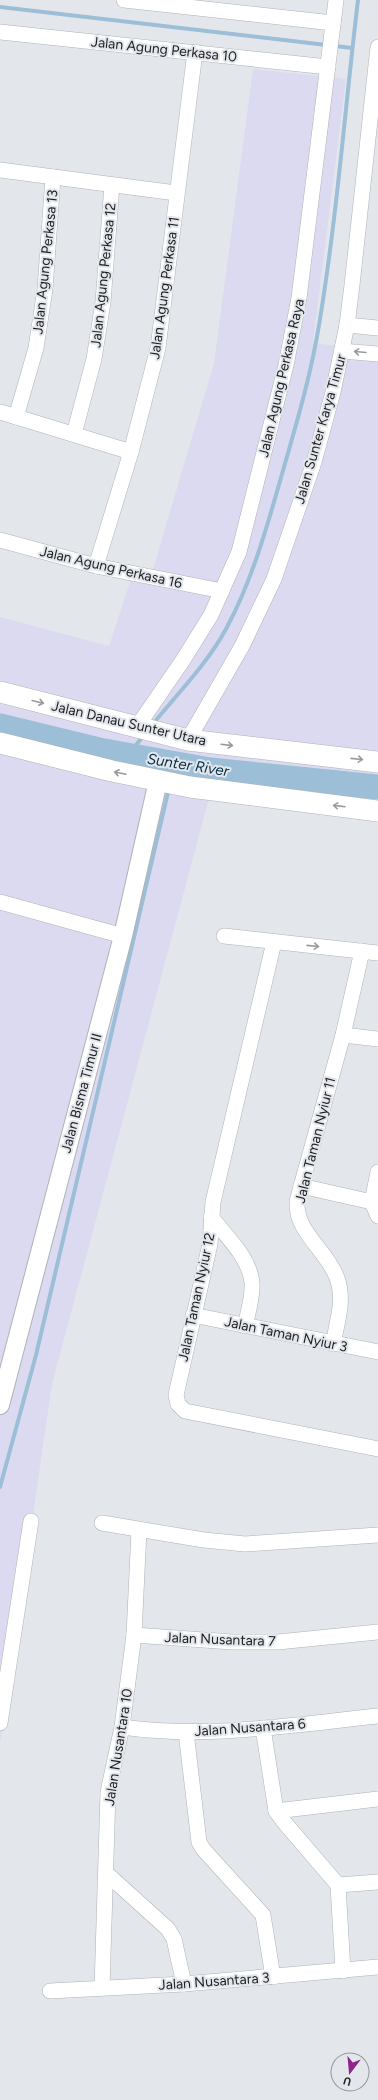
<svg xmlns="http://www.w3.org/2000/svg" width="378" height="2100" viewBox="0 0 378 2100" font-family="Figtree,sans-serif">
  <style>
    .commercial { fill: #dcdaf0 }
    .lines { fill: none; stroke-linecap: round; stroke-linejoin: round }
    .stream { stroke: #9cbed6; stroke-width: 4 }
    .river { stroke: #9cbed6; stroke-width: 25 }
    .minor-casing { stroke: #aeb2b7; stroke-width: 16 }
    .tertiary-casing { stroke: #aeb2b7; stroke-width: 20 }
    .secondary-casing { stroke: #aeb2b7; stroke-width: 22 }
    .minor { stroke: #fff; stroke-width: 15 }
    .tertiary { stroke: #fff; stroke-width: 18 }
    .secondary { stroke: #fff; stroke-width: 21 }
    .oneway { stroke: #999a9b }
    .labels { text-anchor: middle; stroke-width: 4; stroke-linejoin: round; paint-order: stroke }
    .street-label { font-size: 14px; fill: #1c1e20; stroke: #e3e7ec }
    .water-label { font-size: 15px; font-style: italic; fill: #022e47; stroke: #e3e7ec }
  </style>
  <rect width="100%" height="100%" fill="#e3e7ec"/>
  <path class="commercial" d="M253 69 346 79 313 343 378 351V820L211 791 52 1384 0 1743V617L109 646 132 576H151L214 363Z"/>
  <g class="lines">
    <g class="stream">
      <path d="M0 7 352 48"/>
      <path d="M153 724C178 693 207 664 226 629 252 581 267 527 282 474 296 425 311 375 319 325 337 217 345 108 358 0"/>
      <path d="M128 755 144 735"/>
      <path d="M171 777 174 764"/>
      <path d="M0 1487 36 1355 169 788"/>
    </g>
    <path class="river" d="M0 726 99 750 210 770 378 787"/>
    <g class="minor-casing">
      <g id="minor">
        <path d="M124 0 333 23"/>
        <path d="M0 32 328 67"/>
        <path d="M0 170 176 193"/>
        <path d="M347 325 378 328"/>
        <path d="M342 351 378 354"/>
        <path d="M0 412 131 452"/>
        <path d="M16 417 36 348 45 289 53 177"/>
        <path d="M74 434 94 359 103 302 112 185"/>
        <path d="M0 540 96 566 222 591"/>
        <path d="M96 566 131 452 158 348 195 52"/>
        <path d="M137 727 183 660 211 615 239 552 286 365 299 298 336 0"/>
        <path d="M188 740 242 646 274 579 314 462 333 392 347 325 352 285 378 47"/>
        <path d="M0 902 123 936"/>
        <path d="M224 936 378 953"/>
        <path d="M274 942 213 1202 210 1244 176 1395 178 1404 185 1411 378 1449"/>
        <path d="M343 1035 378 1039"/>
        <path d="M378 1172 372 1202 378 1216"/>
        <path d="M301 1186 372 1202"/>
        <path d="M211 1217C226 1236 250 1258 252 1283 253 1296 248 1313 245 1326"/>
        <path d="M193 1315 378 1352"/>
        <path d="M333 1344C337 1322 345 1300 337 1278 327 1250 295 1232 297 1201L343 1035 362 951"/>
        <path d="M102 1523 204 1540 245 1544 378 1535"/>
        <path d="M134 1635 232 1642H278L378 1632"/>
        <path d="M0 1723 31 1521"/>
        <path d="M122 1727C207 1739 293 1725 378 1716"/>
        <path d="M263 1728 276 1811 284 1822 338 1885 343 1971"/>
        <path d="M186 1732 199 1842 203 1849 263 1915 273 1977"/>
        <path d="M276 1811 378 1799"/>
        <path d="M106 1873 168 1929 174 1939 184 1984"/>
        <path d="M338 1885 378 1882"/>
        <path d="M102 1988 108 1792 122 1727 134 1635 139 1530"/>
        <path d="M50 1991 184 1984 378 1967"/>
      </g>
    </g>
    <g class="tertiary-casing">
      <path id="tertiary" d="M0 1405 123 936 158 781"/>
    </g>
    <g class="secondary-casing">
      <g id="secondary">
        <path d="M0 692 188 740 378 762"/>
        <path d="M0 743 112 771 190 787 378 811"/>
      </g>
    </g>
    <use href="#minor" class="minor"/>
    <use href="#tertiary" class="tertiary"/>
    <use href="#secondary" class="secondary"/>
  </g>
  <defs><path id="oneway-shaft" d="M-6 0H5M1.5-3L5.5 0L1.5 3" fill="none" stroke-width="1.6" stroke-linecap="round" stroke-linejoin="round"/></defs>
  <g class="oneway">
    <use href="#oneway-shaft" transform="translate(360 352) rotate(-175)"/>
    <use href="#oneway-shaft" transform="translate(38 702) rotate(14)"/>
    <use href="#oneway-shaft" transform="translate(227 745) rotate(7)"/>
    <use href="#oneway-shaft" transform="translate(357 759) rotate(6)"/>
    <use href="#oneway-shaft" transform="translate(120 773) rotate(-168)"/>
    <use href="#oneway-shaft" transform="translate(339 806) rotate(-173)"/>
    <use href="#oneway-shaft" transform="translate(313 946) rotate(6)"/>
  </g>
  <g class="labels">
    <g class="street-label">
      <text transform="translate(164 49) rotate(6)" y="5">Jalan Agung Perkasa 10</text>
      <text transform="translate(45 262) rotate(-84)" y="5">Jalan Agung Perkasa 13</text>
      <text transform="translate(103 275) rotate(-84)" y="5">Jalan Agung Perkasa 12</text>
      <text transform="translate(164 288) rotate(-82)" y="5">Jalan Agung Perkasa 11</text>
      <text transform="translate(281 378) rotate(-77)" y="5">Jalan Agung Perkasa Raya</text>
      <text transform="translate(320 429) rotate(-74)" y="5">Jalan Sunter Karya Timur</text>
      <text transform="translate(111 567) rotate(13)" y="5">Jalan Agung Perkasa 16</text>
      <text transform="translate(129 723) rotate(13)" y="5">Jalan Danau Sunter Utara</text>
      <text transform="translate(81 1093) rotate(-75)" y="5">Jalan Bisma Timur II</text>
      <text transform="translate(315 1140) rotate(-76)" y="5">Jalan Taman Nyiur 11</text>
      <text transform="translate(196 1297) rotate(-78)" y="5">Jalan Taman Nyiur 12</text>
      <text transform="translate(286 1334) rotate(12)" y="5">Jalan Taman Nyiur 3</text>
      <text transform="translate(220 1639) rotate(2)" y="5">Jalan Nusantara 7</text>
      <text transform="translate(250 1727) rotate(-4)" y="5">Jalan Nusantara 6</text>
      <text transform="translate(118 1747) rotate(-81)" y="5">Jalan Nusantara 10</text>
      <text transform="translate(214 1981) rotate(-4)" y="5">Jalan Nusantara 3</text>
    </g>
    <g class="water-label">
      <text transform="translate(188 765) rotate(9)" y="5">Sunter River</text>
    </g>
  </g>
  <g transform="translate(350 2072) rotate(196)"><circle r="19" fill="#e3e7ec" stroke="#93979a"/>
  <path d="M0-3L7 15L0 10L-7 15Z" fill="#8e2589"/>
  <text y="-6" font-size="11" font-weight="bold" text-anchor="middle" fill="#1c1e20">U</text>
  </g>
</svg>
